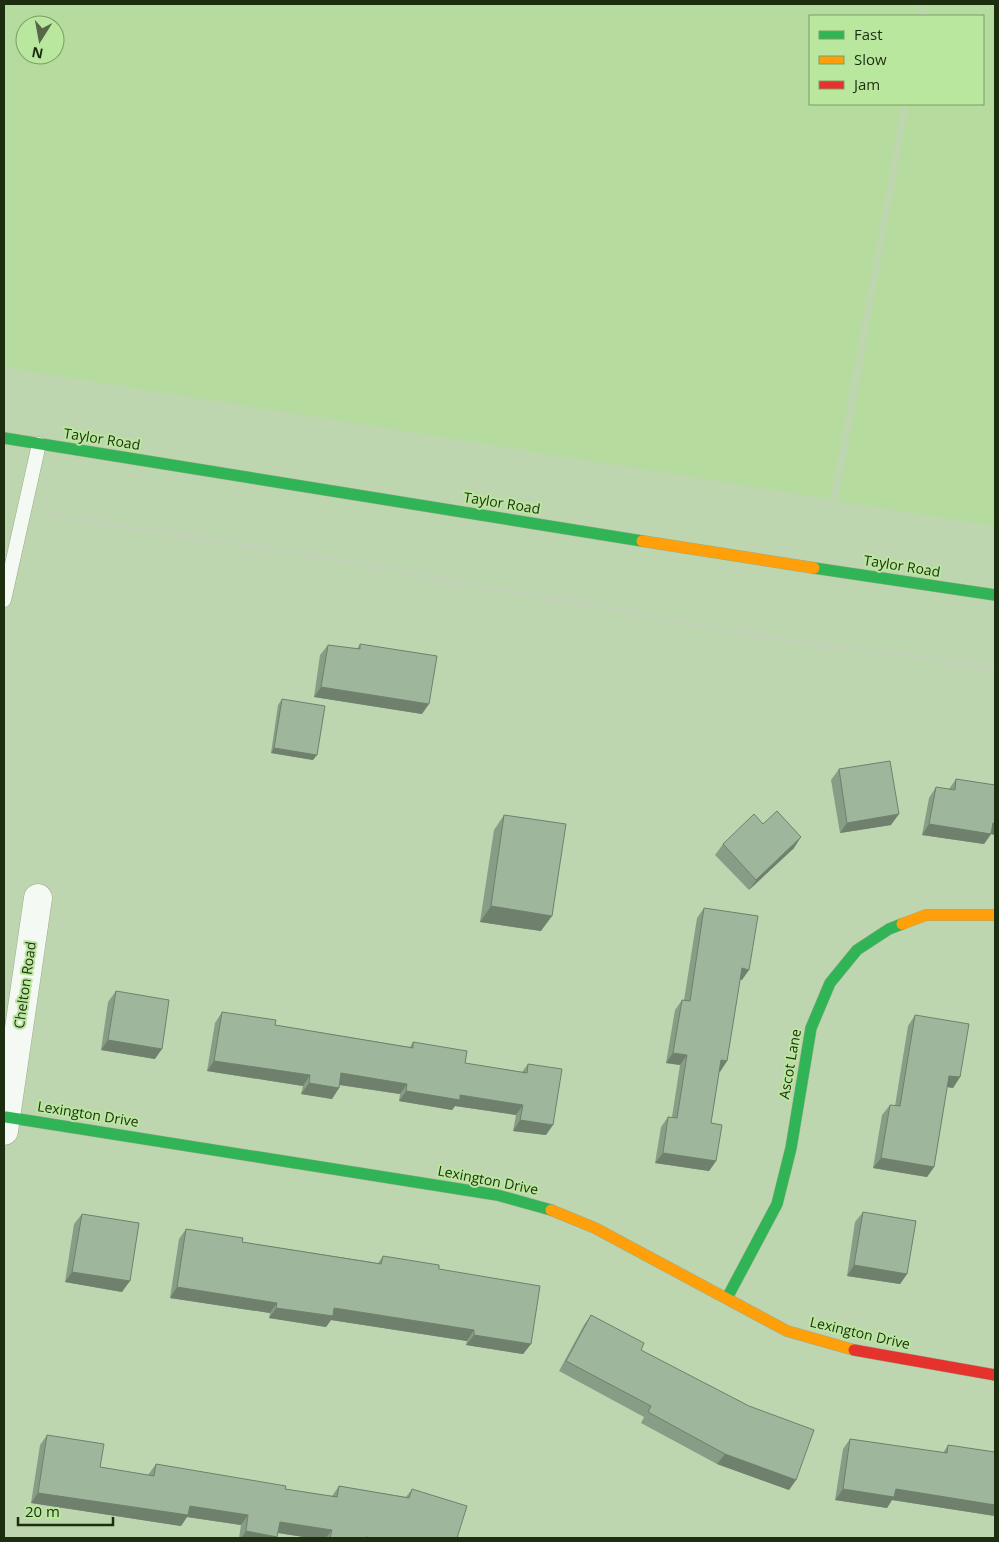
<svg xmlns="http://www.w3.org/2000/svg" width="999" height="1542" viewBox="0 0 999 1542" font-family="'Open Sans',sans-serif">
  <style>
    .built { fill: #b5db9e; fill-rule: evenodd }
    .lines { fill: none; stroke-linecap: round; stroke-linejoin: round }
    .lane-casing { stroke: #99ac8c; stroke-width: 15 }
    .street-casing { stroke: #99ac8c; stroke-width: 29 }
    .fast-casing { stroke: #99ac8c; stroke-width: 12 }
    .slow-casing { stroke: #99ac8c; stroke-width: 12 }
    .jam-casing { stroke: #99ac8c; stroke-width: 12 }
    .path { stroke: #c7cfc3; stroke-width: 3; stroke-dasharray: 2.5 2.5; stroke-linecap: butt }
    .lane { stroke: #f5f9f3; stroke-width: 14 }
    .street { stroke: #f5f9f3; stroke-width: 28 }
    .fast { stroke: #30b455; stroke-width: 11 }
    .slow { stroke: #ff9f0a; stroke-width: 11 }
    .jam { stroke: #e5322d; stroke-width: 11 }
    .wall { fill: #889d86 }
    .shaded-wall { fill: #6f806d }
    .building { fill: #9eb79c; stroke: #6f806d }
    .labels { text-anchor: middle; stroke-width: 4; stroke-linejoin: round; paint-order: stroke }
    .street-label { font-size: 14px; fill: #1c2d10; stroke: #bae79e }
  </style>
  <rect width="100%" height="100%" fill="#bed6af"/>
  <g class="built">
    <path d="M4 4H920L918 16H810V104H902L830 499 4 367ZM25 25H55V55H25Z"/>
    <path d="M927 4H995V526L838 501 909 104H983V16H925Z"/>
  </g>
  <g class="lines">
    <g class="lane-casing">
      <path id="lane" d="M4 600 39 444"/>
    </g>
    <g class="street-casing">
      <path id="street" d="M4 1131 38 898"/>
    </g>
    <g class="fast-casing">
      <g id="fast">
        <path d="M4 438 642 541"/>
        <path d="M814 568 995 595"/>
        <path d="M6 1117 497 1195 551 1210"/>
        <path d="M727 1298 777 1204 791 1148 811 1028 830 983 857 950 889 929 902 924"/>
      </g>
    </g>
    <g class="slow-casing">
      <g id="slow">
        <path d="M642 541 814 568"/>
        <path d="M902 924 926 915H995"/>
        <path d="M551 1210 595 1228 787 1331 854 1350"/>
      </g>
    </g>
    <g class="jam-casing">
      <path id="jam" d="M854 1350 995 1375"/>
    </g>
    <path class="path" d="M46 514 375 566 482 587 640 614 713 628 812 644 906 655 995 670"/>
    <use href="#lane" class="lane"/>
    <use href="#street" class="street"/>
    <use href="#fast" class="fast"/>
    <use href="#slow" class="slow"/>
    <use href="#jam" class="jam"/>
  </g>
  <g class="wall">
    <path d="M360 644 422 714 314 697 320 655 328 645 357 649Z"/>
    <path d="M282 699 313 760 271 753 278 705Z"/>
    <path d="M839 769 891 825 840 833 831 780Z"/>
    <path d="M956 779 995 785V835L991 834 984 844 922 835 929 798 936 787 949 789Z"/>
    <path d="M504 815 541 931 480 922 494 830Z"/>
    <path d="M763 824 794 848 749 890 715 855 723 844Z"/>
    <path d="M704 908 742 980H740L727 1061 719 1072 711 1123 716 1161 709 1171 655 1163 661 1127 668 1117H672L680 1065 666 1063 675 1010 682 1000H684L697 918Z"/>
    <path d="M116 991 155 1059 101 1050 108 1002Z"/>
    <path d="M222 1012 275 1025 410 1047 413 1042 465 1063 522 1072 528 1064 546 1135 513 1131 516 1115 455 1106 452 1110 399 1101 400 1094 339 1085V1088L332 1099 301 1094 303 1086 207 1071 215 1023Z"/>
    <path d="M915 1015 960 1077 953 1088 947 1087 934 1167 927 1177 873 1168 882 1115 890 1105 895 1106 908 1026Z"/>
    <path d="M863 1212 907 1274 900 1284 847 1276 855 1222Z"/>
    <path d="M82 1214 122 1292 65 1282 74 1224Z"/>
    <path d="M186 1229 242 1242 378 1263 383 1256 439 1269 531 1344 523 1354 466 1345 467 1341 331 1320 326 1327 269 1318 270 1313 170 1298 179 1239Z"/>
    <path d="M591 1315 641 1350 796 1480 789 1490 717 1464 641 1423 644 1417 559 1371 584 1325Z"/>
    <path d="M47 1435 100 1467 148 1475 156 1464 285 1489 332 1496 339 1486 406 1497 412 1489 457 1538H310L278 1533 276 1538H239L241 1525 187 1517 181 1526 31 1503 40 1445Z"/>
    <path d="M850 1439 943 1453 948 1445 995 1452V1516L892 1500 887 1508 835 1500 843 1449Z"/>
  </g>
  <g class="shaded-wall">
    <path d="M321 687 429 704 422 714 314 697Z"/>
    <path d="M274 748 317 755 313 760 271 753Z"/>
    <path d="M899 814 891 825 840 833 847 823Z"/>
    <path d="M993 823H995V835L991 834 984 844 922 835 929 824Z"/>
    <path d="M801 837 794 848 749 890 756 880Z"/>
    <path d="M491 906 552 916 541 931 480 922Z"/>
    <path d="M742 968 749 970 742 980 735 979Z"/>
    <path d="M108 1040 162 1049 155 1059 101 1050Z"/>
    <path d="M673 1053 687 1055 680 1065 666 1063Z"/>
    <path d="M721 1060 727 1061 720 1072 714 1071Z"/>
    <path d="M214 1061 310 1075 303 1086 207 1071Z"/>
    <path d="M341 1073 407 1084 400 1094 334 1084Z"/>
    <path d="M949 1076 960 1077 953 1088 941 1086Z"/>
    <path d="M309 1083 339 1088 332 1099 301 1094Z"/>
    <path d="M406 1091 460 1095 523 1105 516 1115 455 1106 452 1110 399 1101Z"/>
    <path d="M520 1120 553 1125 546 1135 513 1131Z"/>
    <path d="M663 1153 716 1161 709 1171 655 1163Z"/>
    <path d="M881 1158 934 1167 927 1177 873 1168Z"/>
    <path d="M854 1265 907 1274 900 1284 847 1276Z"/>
    <path d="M72 1272 130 1281 122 1292 65 1282Z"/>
    <path d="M177 1287 277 1303 270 1313 170 1298Z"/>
    <path d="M276 1308H334L474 1330 467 1341 331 1320 326 1327 269 1318Z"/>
    <path d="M474 1335 531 1344 523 1354 466 1345Z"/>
    <path d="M725 1454 796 1480 789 1490 717 1464Z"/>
    <path d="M843 1489H896L995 1505V1516L892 1500 887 1508 835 1500Z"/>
    <path d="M38 1493 190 1506 248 1515 241 1525 187 1517 181 1526 31 1503Z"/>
    <path d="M280 1522 332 1530 326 1538H310L272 1532Z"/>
    <path d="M246 1531 277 1537 276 1538H241Z"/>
  </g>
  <g class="building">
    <path d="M360 644 437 656 429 704 321 687 328 645 360 649Z"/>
    <path d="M282 699 325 706 317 755 274 748Z"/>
    <path d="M890 761 899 814 847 823 839 769Z"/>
    <path d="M956 779 995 785V823H993L991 834 929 824 936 787 955 790Z"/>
    <path d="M777 811 801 837 756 880 723 844 754 814 763 824Z"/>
    <path d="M504 815 566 824 552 916 491 906Z"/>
    <path d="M704 908 758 916 749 970 742 968 727 1061 721 1060 711 1123 722 1125 716 1161 663 1153 668 1117 677 1118 687 1055 673 1053 682 1000 690 1001Z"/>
    <path d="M116 991 169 1000 162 1049 108 1040Z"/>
    <path d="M222 1012 276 1020 275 1025 413 1048V1042L467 1051 465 1063 527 1073 528 1064 562 1069 553 1125 520 1120 523 1105 460 1095V1100L406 1091 407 1084 341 1073 339 1088 309 1083 310 1075 214 1061Z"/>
    <path d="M915 1015 969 1024 960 1077 949 1076 934 1167 881 1158 890 1105 900 1106Z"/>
    <path d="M863 1212 916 1221 907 1274 854 1265Z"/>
    <path d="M82 1214 139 1223 130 1281 72 1272Z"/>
    <path d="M186 1229 243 1238 242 1242 381 1264 383 1256 439 1265V1269L540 1286 531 1344 474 1335V1330L334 1308 333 1316 276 1308 277 1303 177 1287Z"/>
    <path d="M591 1315 644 1343 641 1350 749 1406 814 1430 796 1480 725 1454 648 1412 651 1406 566 1361Z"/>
    <path d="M47 1435 104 1444 100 1467 154 1476 156 1464 286 1486 285 1489 337 1497 339 1486 409 1498 412 1489 467 1506 457 1538H371L366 1537 365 1538H330L332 1530 280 1522 277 1537 246 1531 248 1515 190 1506 188 1515 38 1493Z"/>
    <path d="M850 1439 947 1453 948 1445 995 1452V1505L896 1489 894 1497 843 1489Z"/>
  </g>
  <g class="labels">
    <g class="street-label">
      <text transform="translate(102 439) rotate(9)" y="5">Taylor Road</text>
      <text transform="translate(502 503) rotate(9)" y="5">Taylor Road</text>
      <text transform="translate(902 566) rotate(9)" y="5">Taylor Road</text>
      <text transform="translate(25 985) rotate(-82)" y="5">Chelton Road</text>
      <text transform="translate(790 1064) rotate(-80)" y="5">Ascot Lane</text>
      <text transform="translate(88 1114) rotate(9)" y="5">Lexington Drive</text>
      <text transform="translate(488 1180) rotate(11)" y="5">Lexington Drive</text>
      <text transform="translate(860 1333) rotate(13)" y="5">Lexington Drive</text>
    </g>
  </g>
  <rect width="999" height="1542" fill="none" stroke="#1c2d10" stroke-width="10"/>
  <rect x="809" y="15" width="175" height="90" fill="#bae79e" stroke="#7b9d65"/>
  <rect x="819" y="31" width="25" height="8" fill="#30b455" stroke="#7b9d65"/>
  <text x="854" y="40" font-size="15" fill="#1c2d10">Fast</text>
  <rect x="819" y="56" width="25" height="8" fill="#ff9f0a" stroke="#7b9d65"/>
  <text x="854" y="65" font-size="15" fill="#1c2d10">Slow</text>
  <rect x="819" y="81" width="25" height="8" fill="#e5322d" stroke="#7b9d65"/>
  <text x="854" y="90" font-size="15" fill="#1c2d10">Jam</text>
  <g transform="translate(40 40) rotate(191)"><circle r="24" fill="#bae79e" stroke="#7b9d65"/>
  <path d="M0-4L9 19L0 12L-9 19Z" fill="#556848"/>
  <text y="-8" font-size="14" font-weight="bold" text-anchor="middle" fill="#1c2d10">N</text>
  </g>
  <path d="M18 1517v8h95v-8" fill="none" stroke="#1c2d10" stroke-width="2.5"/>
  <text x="25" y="1517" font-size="15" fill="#1c2d10" stroke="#bae79e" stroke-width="4" paint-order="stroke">20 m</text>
</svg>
